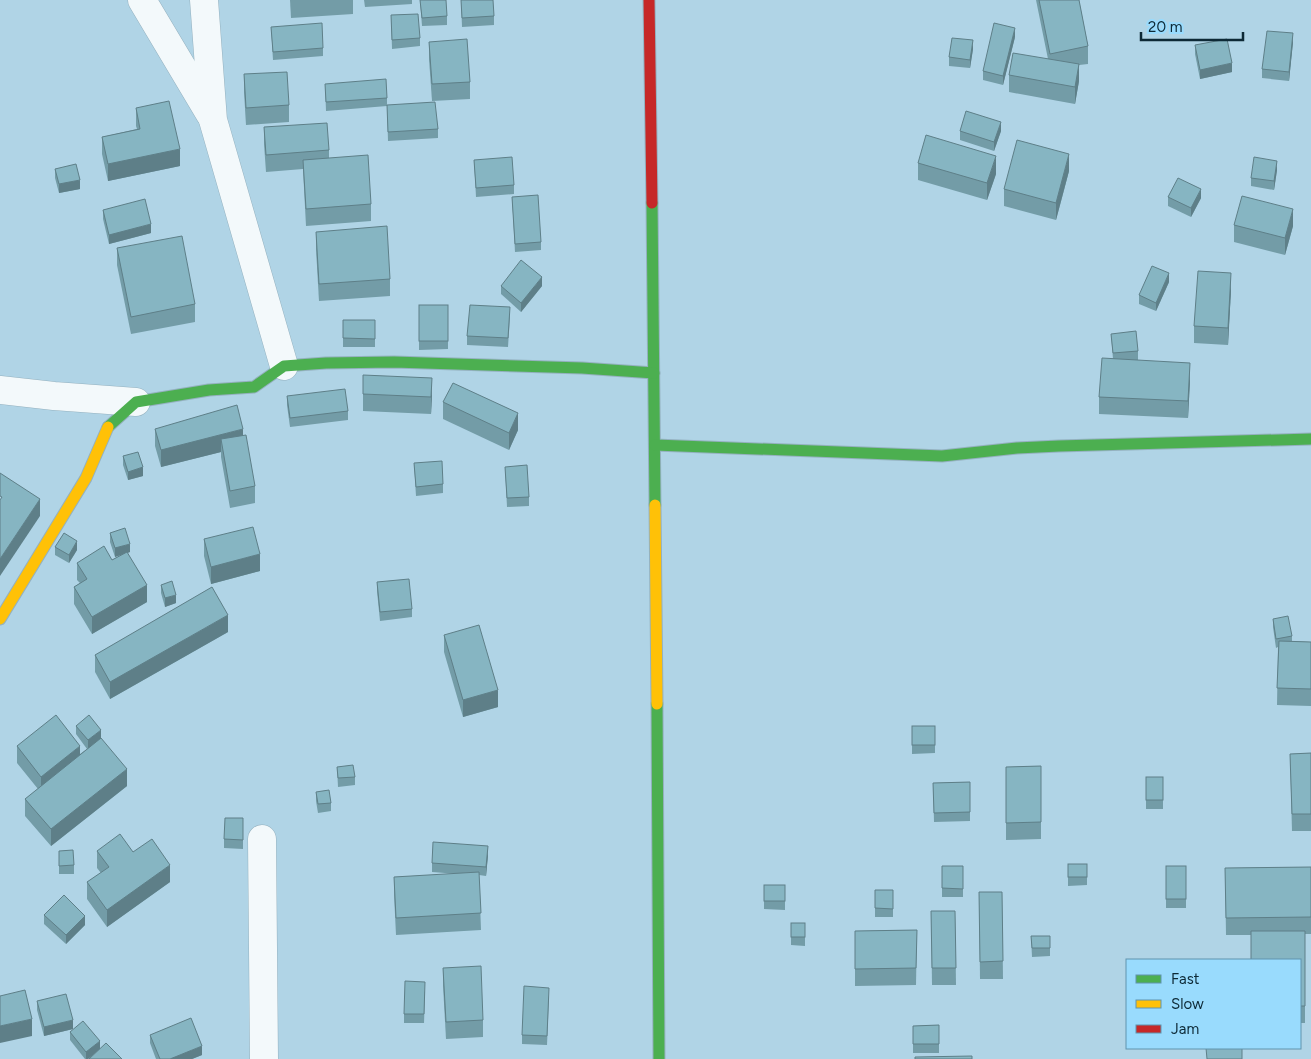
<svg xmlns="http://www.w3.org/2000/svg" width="1311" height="1059" viewBox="0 0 1311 1059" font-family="Figtree,sans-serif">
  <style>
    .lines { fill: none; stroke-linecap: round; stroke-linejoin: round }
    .street-casing { stroke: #94b1bf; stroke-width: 29 }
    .fast-casing { stroke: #94b1bf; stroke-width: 13 }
    .slow-casing { stroke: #94b1bf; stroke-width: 13 }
    .jam-casing { stroke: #94b1bf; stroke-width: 13 }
    .street { stroke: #f3f9fb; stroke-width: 28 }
    .fast { stroke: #4caf50; stroke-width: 11 }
    .slow { stroke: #ffc107; stroke-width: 11 }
    .jam { stroke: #c62828; stroke-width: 11 }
    .wall { fill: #739ca7 }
    .shaded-wall { fill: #5e7f88 }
    .building { fill: #86b5c2; stroke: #5e7f88 }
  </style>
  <rect width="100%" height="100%" fill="#b0d4e6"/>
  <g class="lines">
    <g class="street-casing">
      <g id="street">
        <path d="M142 0 210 114"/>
        <path d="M204 0 213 120 284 366"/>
        <path d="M0 390 54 396 136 402"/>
        <path d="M262 839 264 1059"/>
      </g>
    </g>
    <g class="fast-casing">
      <g id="fast">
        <path d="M652 203 655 505"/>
        <path d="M108 427 136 402 209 390 254 387 284 366 326 363 394 362 582 368 654 373"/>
        <path d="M655 445 942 456 1017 448 1059 446 1311 439"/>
        <path d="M657 704 659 1059"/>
      </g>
    </g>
    <g class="slow-casing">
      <g id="slow">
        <path d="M655 505 657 704"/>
        <path d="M0 619 86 478 108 427"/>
      </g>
    </g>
    <g class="jam-casing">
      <path id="jam" d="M649 0 652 203"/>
    </g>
    <use href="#street" class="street"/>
    <use href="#fast" class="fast"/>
    <use href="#slow" class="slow"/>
    <use href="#jam" class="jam"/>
  </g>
  <g class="wall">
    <path d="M290 0H353V14L291 18Z"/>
    <path d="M364 0H412V4L365 7Z"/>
    <path d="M420 0 447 16V25L422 26Z"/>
    <path d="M461 0 494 16V25L462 27Z"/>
    <path d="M1036 0H1079L1088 46V64L1079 65V81L1075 104 1009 92V75L1048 59Z"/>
    <path d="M391 15 420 38V46L392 49Z"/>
    <path d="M271 27 323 48V56L273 60Z"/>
    <path d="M1015 37 1003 85 983 80V71Z"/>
    <path d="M429 42 470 82V99L432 101 429 59Z"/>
    <path d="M1293 42 1289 81 1262 78V69Z"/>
    <path d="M1195 45 1232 72 1200 79 1195 54Z"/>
    <path d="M973 49 970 68 949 66V57Z"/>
    <path d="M244 74 289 105V122L246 125 244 92Z"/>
    <path d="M325 84 387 98V105L438 129V138L388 141 387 106 326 111Z"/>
    <path d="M136 108 180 166 108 181 102 154V137L137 129 136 126Z"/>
    <path d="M264 127 329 150V158L371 204V221L306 226 303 169 266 172 264 144Z"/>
    <path d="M960 131H1001L994 151 960 140Z"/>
    <path d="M474 160 514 185V194L476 197Z"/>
    <path d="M918 163 996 174 987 200 918 180Z"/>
    <path d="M55 169 80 189 59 193 55 178Z"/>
    <path d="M1277 170 1274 190 1251 186V178Z"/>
    <path d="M1069 171 1056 220 1004 206V189Z"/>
    <path d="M512 197 541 242V250L515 252Z"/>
    <path d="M1168 197 1201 198 1191 217 1168 206Z"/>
    <path d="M103 210 151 233 109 244 103 219Z"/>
    <path d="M1234 225 1293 226 1285 255 1234 242Z"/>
    <path d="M316 232 390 279V296L319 301 316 249Z"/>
    <path d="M117 248 195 304V322L131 334 117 265Z"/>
    <path d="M1169 282 1156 311 1139 304V295Z"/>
    <path d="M501 286H542L521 312 501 294Z"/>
    <path d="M1231 290 1228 345 1194 343V326Z"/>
    <path d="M419 305H448V349L419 350Z"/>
    <path d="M510 316 508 347 467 345V336Z"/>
    <rect x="343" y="320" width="32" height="27"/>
    <path d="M1111 334 1138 351V360L1190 380 1188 418 1099 414V397L1113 359Z"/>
    <path d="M363 394 432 395 431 414 363 411Z"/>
    <path d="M287 396 348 411V420L290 427 287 405Z"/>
    <path d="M443 402 518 430 509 450 443 419Z"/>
    <path d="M155 429 243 435 255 486V503L230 508 221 457V452L161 467 155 446Z"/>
    <path d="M123 456 143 476 128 480 123 465Z"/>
    <path d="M414 463 443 484V493L416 496Z"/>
    <path d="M505 467 529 497V506L507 507Z"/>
    <path d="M110 533 130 552 127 553 147 602 92 634 74 604V587L80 583 77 580V563L112 560 122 554 115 557 110 542Z"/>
    <path d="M204 539 260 571 211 584 204 556Z"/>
    <path d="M55 547 77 550 69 563 55 555Z"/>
    <path d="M377 582 412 609V617L380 621 377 591Z"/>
    <path d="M161 585 176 603 165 607 161 593Z"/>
    <path d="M1273 619 1292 636V641L1311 642V706L1277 705 1278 647 1276 648 1273 627Z"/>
    <path d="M228 632 110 699 95 672V655Z"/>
    <path d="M444 635 498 707 463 717 444 652Z"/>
    <path d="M76 726 101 738 127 786 51 846 25 816V799L38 789 17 763V746L80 754 87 749 76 734Z"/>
    <path d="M912 726H935V753L912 754Z"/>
    <path d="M1311 753V831H1292L1290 754Z"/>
    <path d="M1041 766V839L1006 840V767Z"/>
    <path d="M337 767 355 777V785L338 787Z"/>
    <rect x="1146" y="777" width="17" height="32"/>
    <path d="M970 782V821L934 822 933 783Z"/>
    <path d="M316 792 331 803V811L318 813 316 801Z"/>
    <path d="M243 818V849L224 848V839Z"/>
    <path d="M59 851 74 865V874H59Z"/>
    <path d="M97 851 133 852 170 882 107 927 87 899V882L101 873 97 868Z"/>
    <path d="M488 855 486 876 479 875 481 930 396 935 394 894V877L458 874 432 872V863Z"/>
    <path d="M1068 864H1087V885L1068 886Z"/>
    <rect x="942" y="866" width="21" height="31"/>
    <rect x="1166" y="866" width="20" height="42"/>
    <path d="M1311 867V934H1305V1023H1300V960L1251 935H1226L1225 868Z"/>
    <path d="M764 885H785V910L764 909Z"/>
    <rect x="875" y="890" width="18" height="27"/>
    <path d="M979 892H1002L1003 979H980Z"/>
    <path d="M931 911H955L956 985H932Z"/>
    <path d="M44 915 85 925 66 944 44 924Z"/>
    <path d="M791 923H805V946L791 945Z"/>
    <path d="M917 930 916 985 855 986V931Z"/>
    <path d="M1031 936H1050V956L1032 957Z"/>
    <path d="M443 968 483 1020V1037L446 1039 443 985Z"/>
    <path d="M425 991 424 1023H404V1014Z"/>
    <path d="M549 996 547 1045 522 1044V1035Z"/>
    <path d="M37 1001 73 1029 44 1036 37 1010Z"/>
    <path d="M939 1025V1053H913V1026Z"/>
    <path d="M70 1032 100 1049 88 1059H85L70 1040Z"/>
    <path d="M150 1035 202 1055 192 1059H156L150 1043Z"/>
  </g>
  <g class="shaded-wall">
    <path d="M1015 28V37L1003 85V76Z"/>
    <path d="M1293 33V42L1289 81V72Z"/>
    <path d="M973 40V49L970 68V60Z"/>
    <path d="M1232 63V72L1200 79V70Z"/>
    <path d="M1079 64V81L1075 104V87Z"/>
    <path d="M1001 122V131L994 151V142Z"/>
    <path d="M180 149V166L108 181V164Z"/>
    <path d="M1069 154V171L1056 220V203Z"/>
    <path d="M996 156V174L987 200V183Z"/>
    <path d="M1277 161V170L1274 190V181Z"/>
    <path d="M80 180V189L59 193V184Z"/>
    <path d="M1201 189V198L1191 217V208Z"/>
    <path d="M1293 209V226L1285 255V238Z"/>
    <path d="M151 224V233L109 244V235Z"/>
    <path d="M1169 273V282L1156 311V303Z"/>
    <path d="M1231 273V290L1228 345V328Z"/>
    <path d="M542 277V286L521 312V303Z"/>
    <path d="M1190 363V380L1188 418V401Z"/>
    <path d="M432 378V395L431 414V397Z"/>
    <path d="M518 413V430L509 450V433Z"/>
    <path d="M243 429V446L221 439V452L161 467V450Z"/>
    <path d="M143 467V476L128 480V472Z"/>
    <path d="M40 499V516L0 576V559Z"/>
    <path d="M77 541V550L69 563V555Z"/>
    <path d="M130 544V552L115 557V548Z"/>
    <path d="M260 554V571L211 584V567Z"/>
    <path d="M147 585V602L92 634V617Z"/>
    <path d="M176 595V603L165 607V598Z"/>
    <path d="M228 615V632L110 699V682Z"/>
    <path d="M498 690V707L463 717V700Z"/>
    <path d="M101 730V739L88 749V740Z"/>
    <path d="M80 746V763L41 794V777Z"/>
    <path d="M127 769V786L51 846V829Z"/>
    <path d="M488 846V855L486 876V867Z"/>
    <path d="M170 865V882L107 927V910Z"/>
    <path d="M85 916V925L66 944V935Z"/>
    <path d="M32 1019V1036L0 1043V1026Z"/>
    <path d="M73 1020V1029L44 1036V1027Z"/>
    <path d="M100 1041V1049L88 1059H86V1052Z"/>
    <path d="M202 1046V1055L192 1059H170Z"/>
  </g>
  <g class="building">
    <path d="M420 0H446L447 16 422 18Z"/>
    <path d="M461 0H493L494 16 462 18Z"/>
    <path d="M1039 0H1079L1088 46 1050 54Z"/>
    <path d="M418 14 420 38 392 40 391 15Z"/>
    <path d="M322 23 323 48 273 52 271 27Z"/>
    <path d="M994 23 1015 28 1003 76 983 71Z"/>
    <path d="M1267 31 1293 33 1289 72 1262 69Z"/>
    <path d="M952 38 973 40 970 60 949 57Z"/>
    <path d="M467 39 470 82 432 84 429 42Z"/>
    <path d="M1227 39 1232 63 1200 70 1195 45Z"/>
    <path d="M1013 53 1079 64 1075 87 1009 75Z"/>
    <path d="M287 72 289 105 246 108 244 74Z"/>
    <path d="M386 79 387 98 326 102 325 84Z"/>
    <path d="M169 101 180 149 108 164 102 137 140 129 136 108Z"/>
    <path d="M435 102 438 129 388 132 387 105Z"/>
    <path d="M966 111 1001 122 994 142 960 131Z"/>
    <path d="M327 123 329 150 266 155 264 127Z"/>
    <path d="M926 135 996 156 987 183 918 163Z"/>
    <path d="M1017 140 1069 154 1056 203 1004 189Z"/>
    <path d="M368 155 371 204 306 209 303 160Z"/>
    <path d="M512 157 514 185 476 188 474 160Z"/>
    <path d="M1254 157 1277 161 1274 181 1251 178Z"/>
    <path d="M76 164 80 180 59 184 55 169Z"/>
    <path d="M1178 178 1201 189 1191 208 1168 197Z"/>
    <path d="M538 195 541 242 515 244 512 197Z"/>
    <path d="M1242 196 1293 209 1285 238 1234 225Z"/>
    <path d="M145 199 151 224 109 235 103 210Z"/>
    <path d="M387 226 390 279 319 284 316 232Z"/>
    <path d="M182 236 195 304 131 317 117 248Z"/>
    <path d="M521 260 542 277 521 303 501 286Z"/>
    <path d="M1152 266 1169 273 1156 303 1139 295Z"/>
    <path d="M1198 271 1231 273 1228 328 1194 326Z"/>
    <rect x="419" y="305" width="29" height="36"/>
    <path d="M470 305 510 307 508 338 467 336Z"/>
    <path d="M343 320H375V339L343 338Z"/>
    <path d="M1136 331 1138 351 1113 353 1111 334Z"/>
    <path d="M1102 358 1190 363 1188 401 1099 397Z"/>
    <path d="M363 375 432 378 431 397 363 394Z"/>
    <path d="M453 383 518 413 509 433 443 402Z"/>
    <path d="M345 389 348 411 290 418 287 396Z"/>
    <path d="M237 405 243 429 161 450 155 429Z"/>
    <path d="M246 435 255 486 230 491 221 439Z"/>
    <path d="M138 452 143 467 128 472 123 456Z"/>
    <path d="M442 461 443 484 416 487 414 463Z"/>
    <path d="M527 465 529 497 507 498 505 467Z"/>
    <path d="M0 473 40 499 0 559V500L2 497 0 496Z"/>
    <path d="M253 527 260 554 211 567 204 539Z"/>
    <path d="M125 528 130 544 115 548 110 533Z"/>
    <path d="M64 533 77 541 69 555 55 547Z"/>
    <path d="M104 546 112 560 127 552 147 585 92 617 74 587 87 579 77 563Z"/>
    <path d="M409 579 412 609 380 612 377 582Z"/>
    <path d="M172 581 176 595 165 598 161 585Z"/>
    <path d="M212 587 228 615 110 682 95 655Z"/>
    <path d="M1288 616 1292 636 1276 639 1273 619Z"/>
    <path d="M479 625 498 690 463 700 444 635Z"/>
    <path d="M1279 641 1311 642V689L1277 688Z"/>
    <path d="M56 715 80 746 41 777 17 746Z"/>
    <path d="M89 715 101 730 88 740 76 726Z"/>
    <rect x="912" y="726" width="23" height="19"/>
    <path d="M101 738 127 769 51 829 25 799Z"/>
    <path d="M1311 753V814H1292L1290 754Z"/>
    <path d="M353 765 355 777 338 778 337 767Z"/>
    <path d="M1041 766V822L1006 823V767Z"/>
    <rect x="1146" y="777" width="17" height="23"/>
    <path d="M970 782V812L934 813 933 783Z"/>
    <path d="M329 790 331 803 318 804 316 792Z"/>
    <path d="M225 818H243V840L224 839Z"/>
    <path d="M120 834 133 852 152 839 170 865 107 910 87 882 109 867 97 851Z"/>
    <path d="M433 842 488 846 486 867 432 863Z"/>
    <path d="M73 850 74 865 59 866V851Z"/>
    <rect x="1068" y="864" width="19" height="13"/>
    <path d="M942 866H963V889L942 888Z"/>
    <rect x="1166" y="866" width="20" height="33"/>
    <path d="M1311 867V917L1226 918 1225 868Z"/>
    <path d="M479 872 481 913 396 918 394 877Z"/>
    <rect x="764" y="885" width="21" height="16"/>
    <path d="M875 890H893V909L875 908Z"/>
    <path d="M979 892H1002L1003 961 980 962Z"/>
    <path d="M64 895 85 916 66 935 44 915Z"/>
    <path d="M931 911H955L956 968H932Z"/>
    <rect x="791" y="923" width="14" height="14"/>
    <path d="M917 930 916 968 855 969V931Z"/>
    <path d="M1251 931H1305V1006H1300V960H1251Z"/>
    <path d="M1031 936H1050V948H1032Z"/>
    <path d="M481 966 483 1020 446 1022 443 968Z"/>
    <path d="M405 981 425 982 424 1014H404Z"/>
    <path d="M524 986 549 988 547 1036 522 1035Z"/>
    <path d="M25 990 32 1019 0 1026V996Z"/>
    <path d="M66 994 73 1020 44 1027 37 1001Z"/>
    <path d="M191 1018 202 1046 170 1059H160L150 1035Z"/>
    <path d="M83 1021 100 1041 86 1052 70 1032Z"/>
    <path d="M939 1025V1044H913V1026Z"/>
    <path d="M106 1043 122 1059H89Z"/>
    <path d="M1206 1048H1242V1059H1207Z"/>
    <path d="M972 1056V1059H915V1057Z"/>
  </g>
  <rect x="1126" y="959" width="175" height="90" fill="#99dbfd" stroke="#6194ad"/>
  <rect x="1136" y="975" width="25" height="8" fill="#4caf50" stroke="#6194ad"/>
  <text x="1171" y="984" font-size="15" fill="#0d2936">Fast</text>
  <rect x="1136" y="1000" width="25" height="8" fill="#ffc107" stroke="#6194ad"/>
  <text x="1171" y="1009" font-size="15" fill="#0d2936">Slow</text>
  <rect x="1136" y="1025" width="25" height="8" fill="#c62828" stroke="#6194ad"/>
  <text x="1171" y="1034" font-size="15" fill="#0d2936">Jam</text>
  <path d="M1141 32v8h102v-8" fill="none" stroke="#0d2936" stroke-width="2.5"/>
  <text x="1148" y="32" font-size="15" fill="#0d2936" stroke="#99dbfd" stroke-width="4" paint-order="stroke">20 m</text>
</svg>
